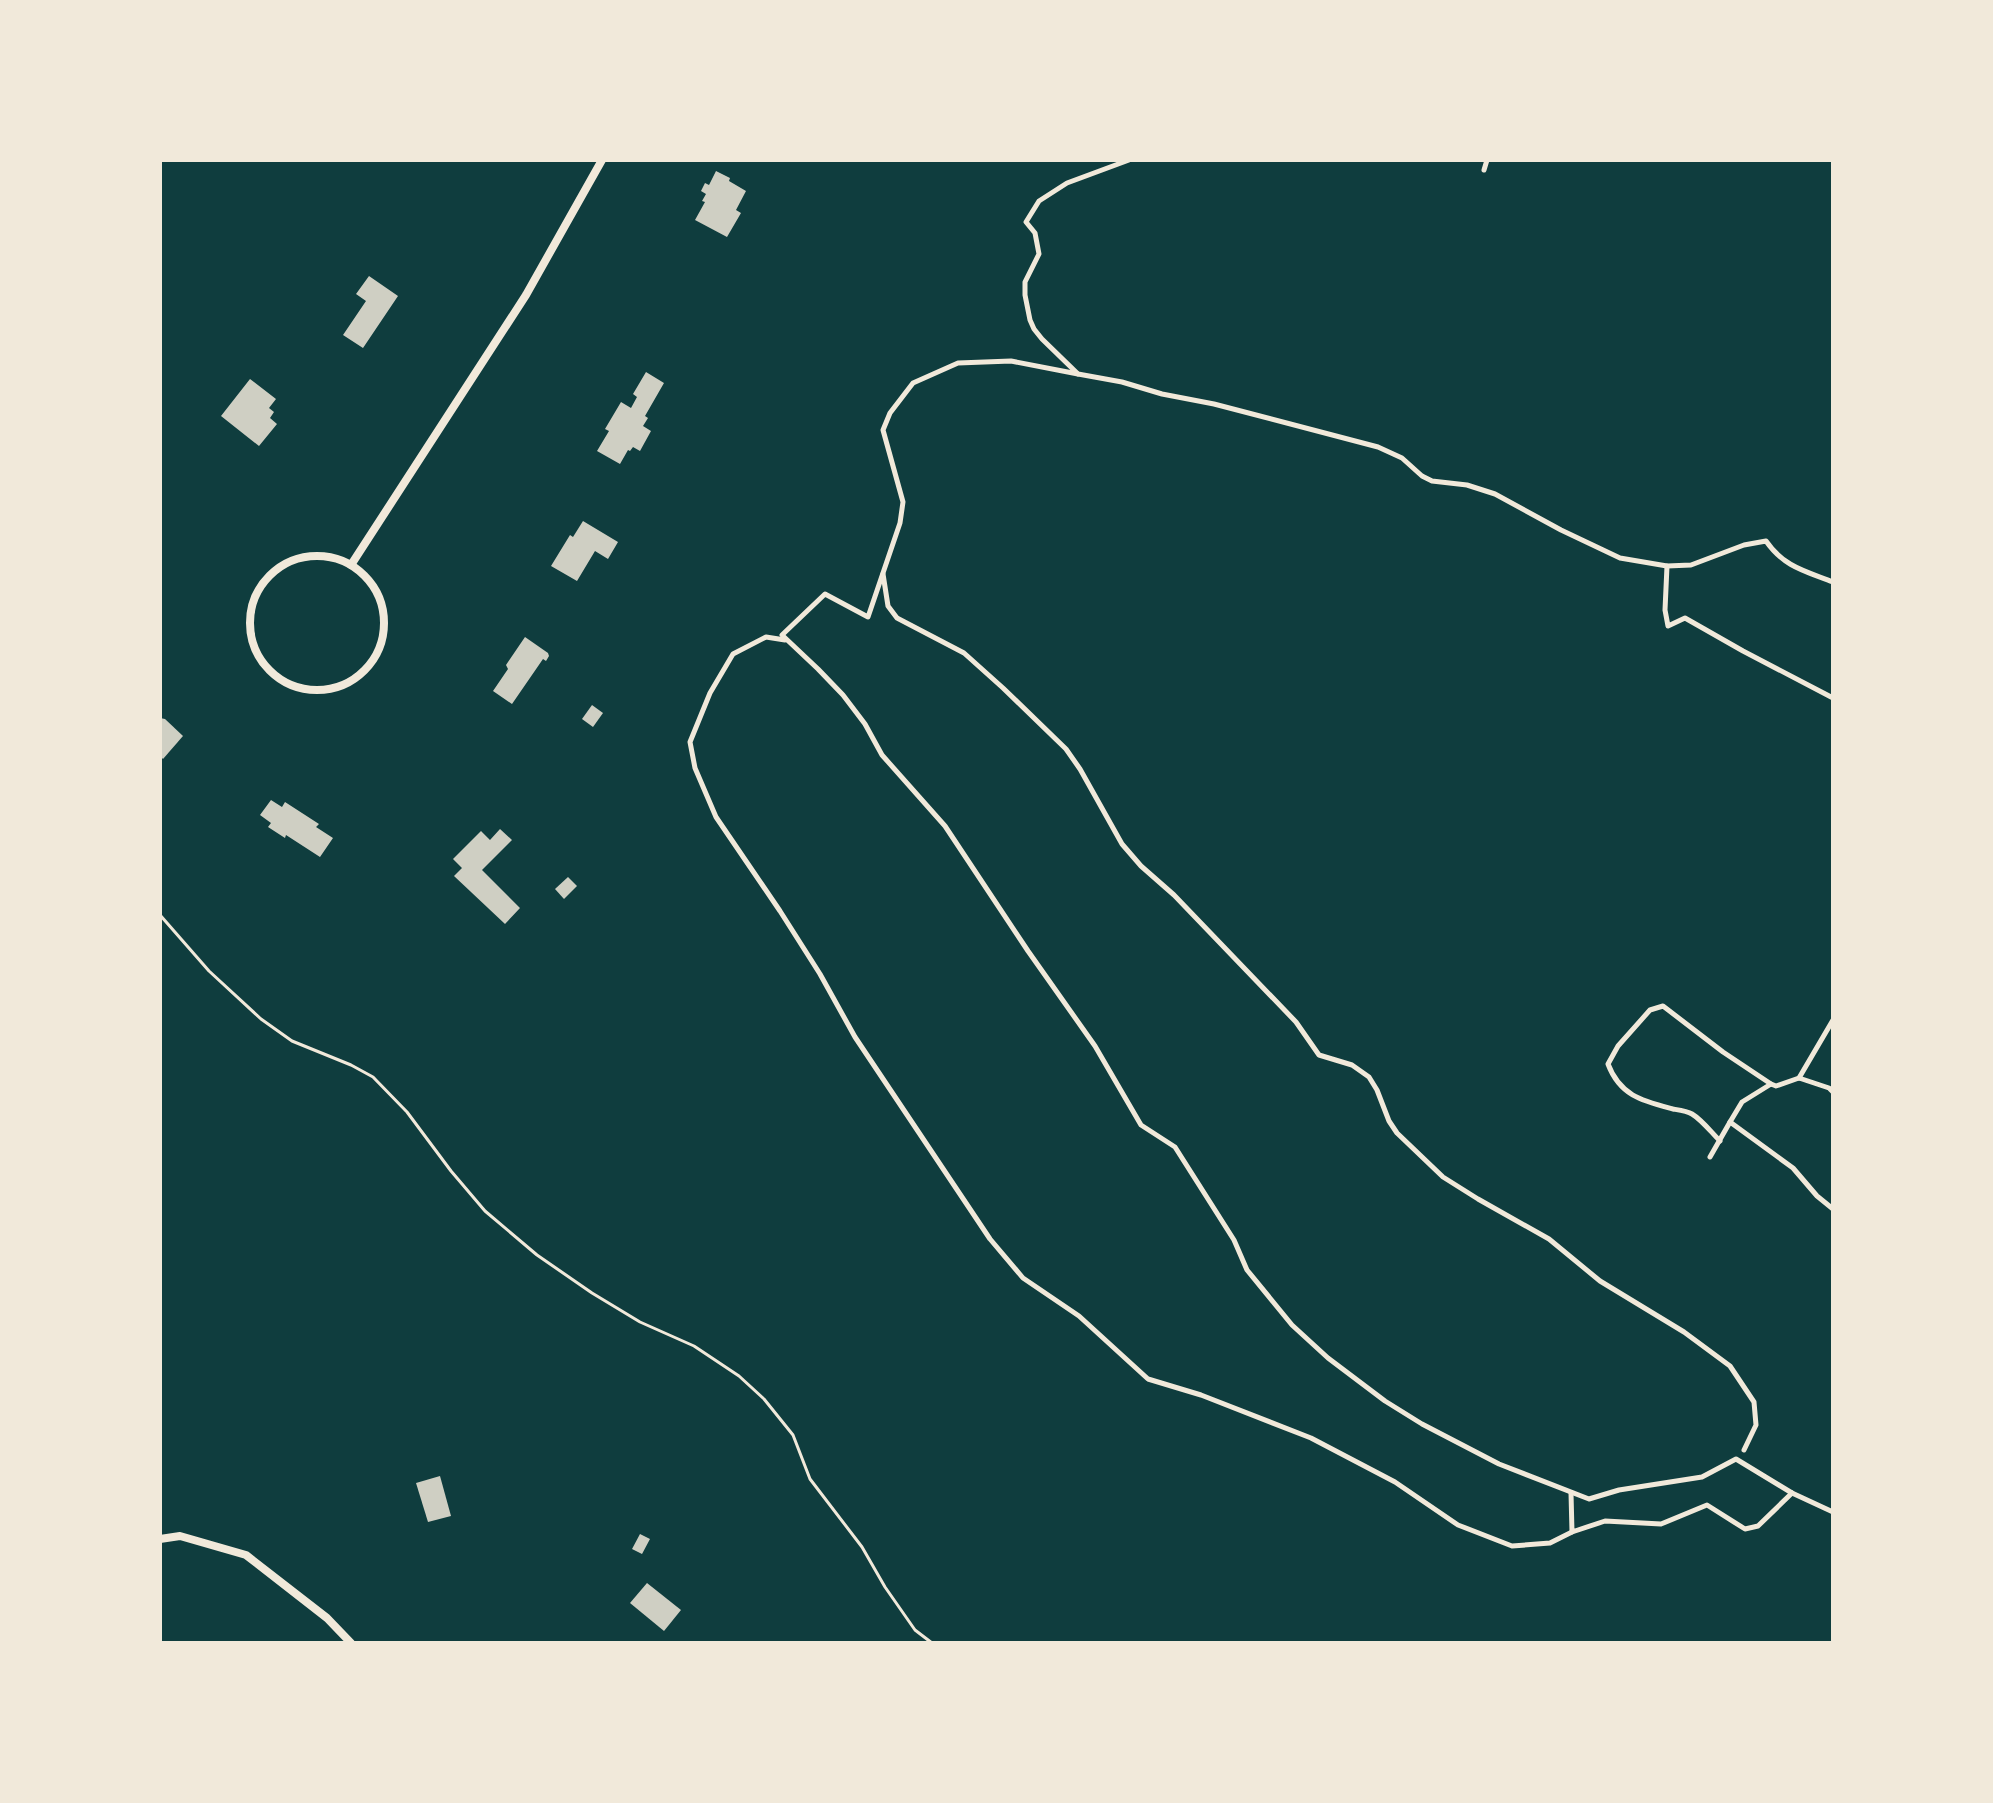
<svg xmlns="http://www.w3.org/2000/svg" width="1993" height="1803" viewBox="0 0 1993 1803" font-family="Merriweather,serif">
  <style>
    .building { fill: #cfcfc3 }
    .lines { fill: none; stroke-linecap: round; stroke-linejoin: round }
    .path { stroke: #f1e9da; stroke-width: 3 }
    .service { stroke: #f1e9da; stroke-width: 5 }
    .minor { stroke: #f1e9da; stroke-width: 8 }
  </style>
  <rect width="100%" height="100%" fill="#0f3d3e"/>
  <g class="building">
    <path d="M716 171 730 178 729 181 746 191 736 210 741 213 727 237 695 220 705 202 702 201 706 194 701 191 705 183 709 185Z"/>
    <path d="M369 276 398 296 363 348 343 335 366 301 356 294Z"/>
    <path d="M646 372 664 383 645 416 648 418 643 426 651 431 640 451 633 447 630 451 628 450 620 464 597 451 609 431 605 429 621 402 631 408 637 397 633 394Z"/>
    <path d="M250 379 276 399 269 408 274 412 270 418 277 424 259 446 221 416Z"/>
    <path d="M583 521 618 542 608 559 595 551 577 581 551 566 570 535 573 537Z"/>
    <path d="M525 637 548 653 549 656 546 661 543 659 512 704 493 691 508 669 506 665Z"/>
    <path d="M592 705 603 713 593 727 582 719Z"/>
    <path d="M160 718 165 719 183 736 163 759 160 756Z"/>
    <path d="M271 800 282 807 285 802 319 824 316 827 333 838 320 857 286 835 285 838 268 827 271 823 260 815Z"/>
    <path d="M500 829 512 840 482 870 520 908 505 924 454 876 462 868 453 859 481 831 490 840Z"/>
    <path d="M568 877 577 886 564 899 555 889Z"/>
    <path d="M440 1476 451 1516 428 1522 416 1483Z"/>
    <path d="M640 1534 650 1539 642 1554 632 1549Z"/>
    <path d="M647 1583 681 1610 664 1631 630 1603Z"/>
  </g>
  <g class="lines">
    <path class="path" d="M160 915 209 971 261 1019 292 1041 351 1065 373 1077 407 1112 451 1171 485 1211 537 1255 592 1293 640 1322 694 1346 739 1376 764 1399 793 1435 810 1479 862 1547 885 1587 915 1630 932 1643"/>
    <g class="service">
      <path d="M1129 160 1067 183 1039 201 1026 222 1035 233 1039 254 1025 282V295L1030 320 1034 329 1042 339 1078 374 1122 382 1162 394 1214 404 1378 447 1402 458 1422 476 1432 481 1467 485 1495 494 1561 530 1620 558 1667 566 1691 565 1744 545 1766 541C1784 567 1805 571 1833 582"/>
      <path d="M1484 170 1487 160"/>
      <path d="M1078 374 1011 361 958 363 913 383 890 413 883 430 903 502 900 523 868 617 825 594 782 635 818 669 843 695 865 724 882 755 945 826 1028 951 1095 1046 1141 1125 1175 1147 1234 1240 1247 1270 1292 1325 1328 1358 1385 1401 1422 1424 1499 1464 1589 1499 1619 1490 1702 1477 1736 1459 1792 1493 1833 1512"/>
      <path d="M1667 566 1665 610 1668 626 1685 618 1743 651 1833 698"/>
      <path d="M883 574 888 606 897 618 964 653 1003 688 1066 749 1080 769 1122 844 1141 866 1174 895 1296 1022 1319 1055 1352 1065 1369 1077 1377 1090 1389 1121 1397 1133 1443 1177 1478 1199 1549 1239 1600 1281 1684 1332 1730 1366 1754 1402 1756 1425 1744 1450"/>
      <path d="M785 640 766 637 733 654 710 693 690 742 695 768 716 817 780 911 820 974 855 1037 990 1239 1023 1278 1079 1316 1148 1379 1201 1395 1311 1438 1395 1482 1458 1525 1512 1546 1550 1543 1572 1532"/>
      <path d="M1799 1078 1833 1020"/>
      <path d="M1730 1122 1742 1102 1771 1084 1776 1086 1799 1078 1829 1088 1833 1092"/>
      <path d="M1720 1141C1711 1132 1702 1120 1692 1114 1687 1111 1679 1110 1673 1109 1643 1101 1620 1096 1608 1064L1618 1046 1650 1010 1663 1006 1723 1052 1771 1084"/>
      <path d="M1710 1157 1730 1122 1793 1168 1817 1196 1833 1209"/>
      <path d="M1571 1493 1572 1532 1605 1521 1661 1524 1707 1505 1745 1529 1758 1526 1792 1493"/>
    </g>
    <g class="minor">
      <circle cx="317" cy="623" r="67"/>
      <path d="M351 565 526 295 602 160"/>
      <path d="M160 1539 180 1536 246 1555 327 1618 351 1643"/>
    </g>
  </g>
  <rect width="1993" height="1803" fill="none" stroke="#f1e9da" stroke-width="324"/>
</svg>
